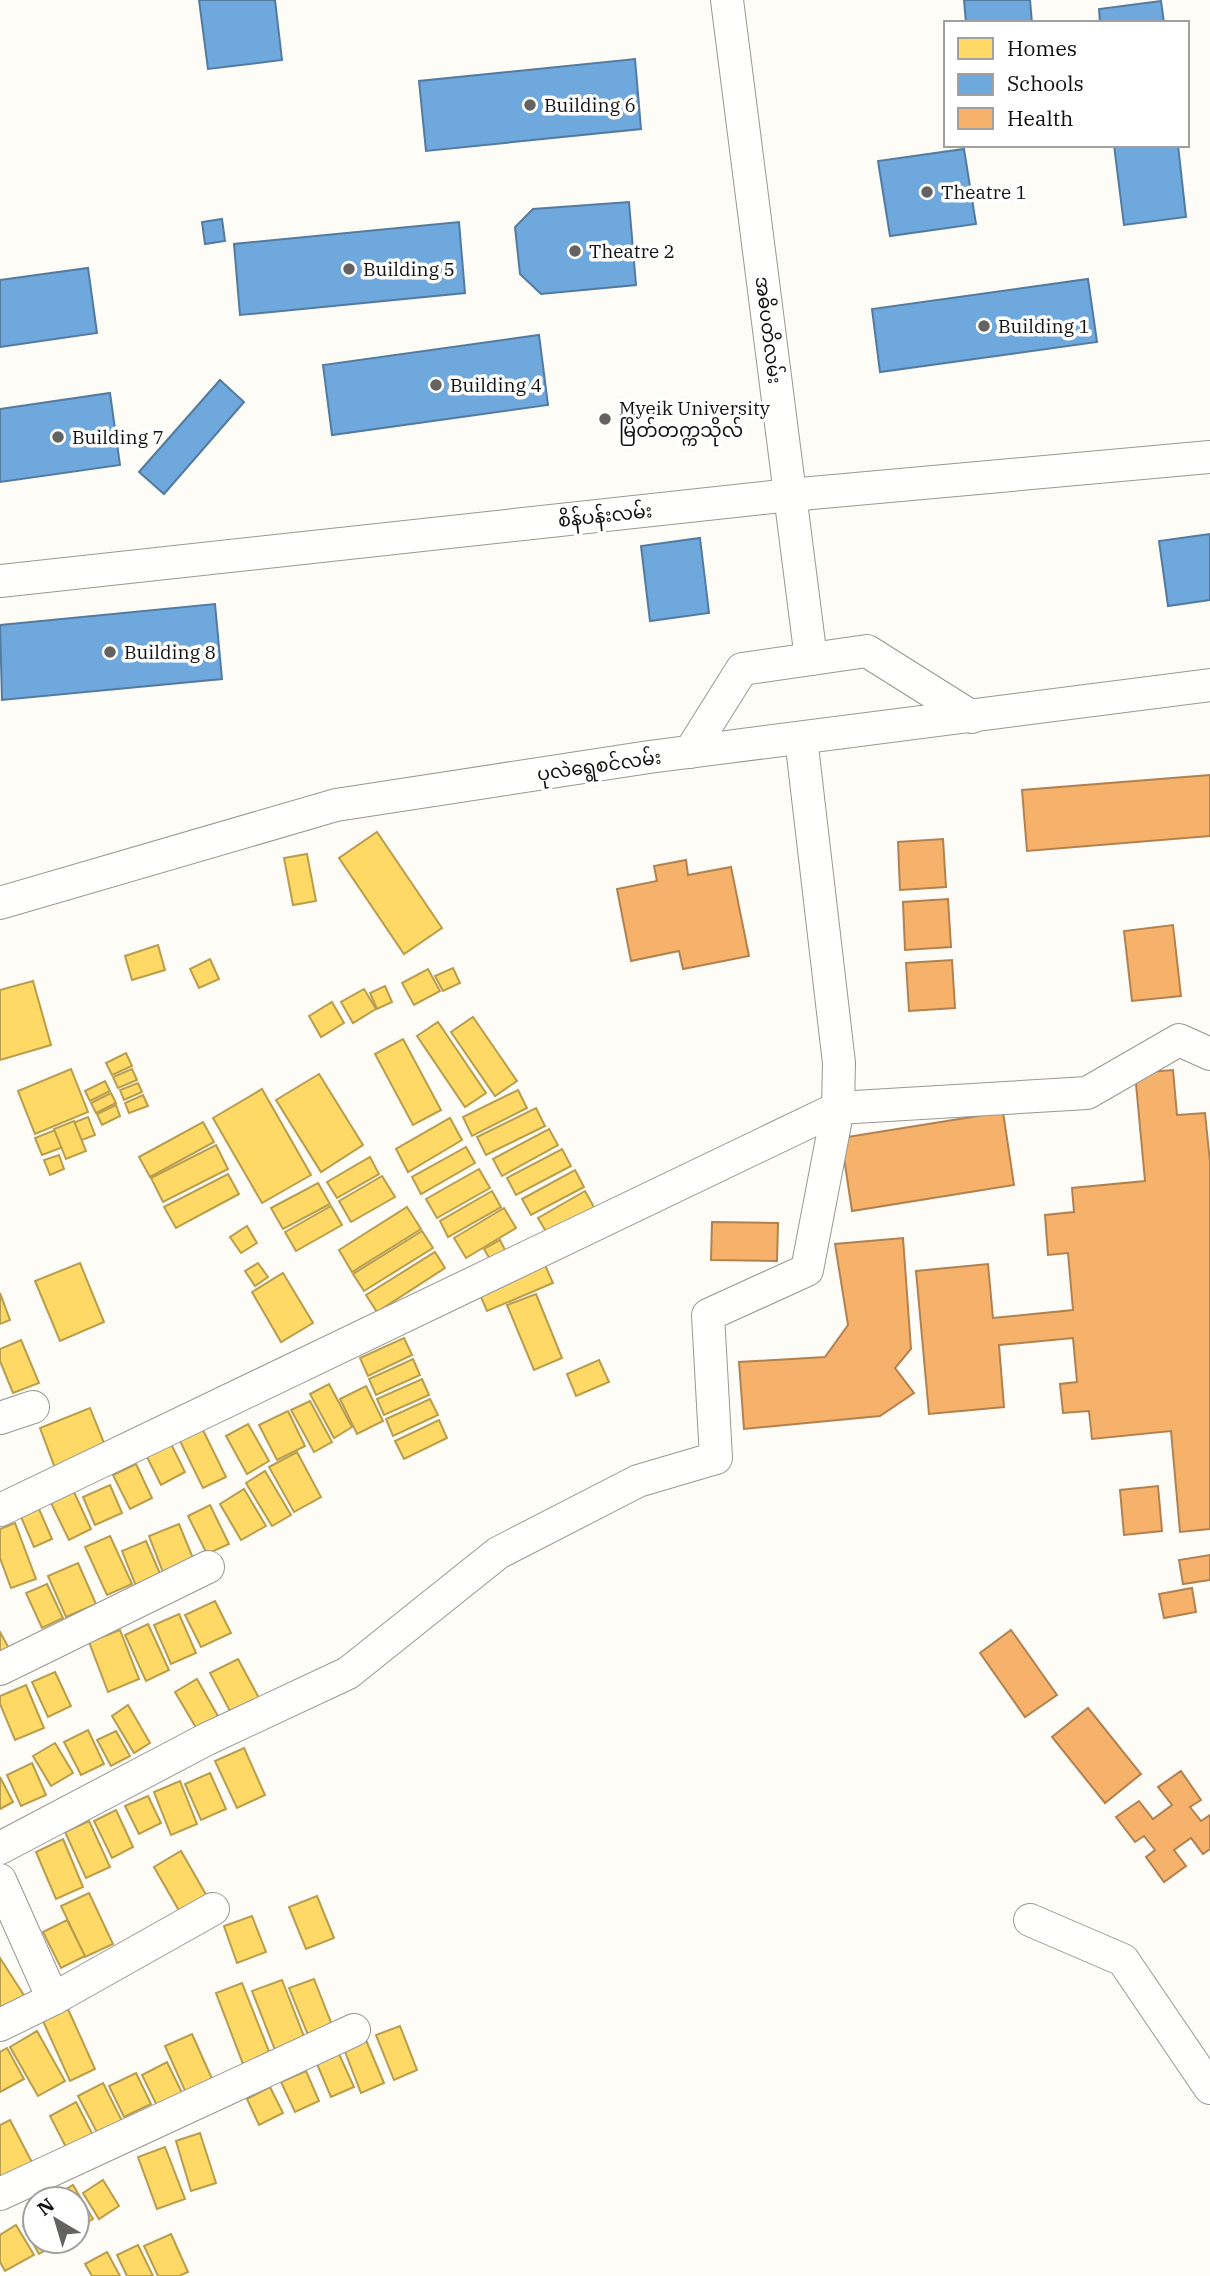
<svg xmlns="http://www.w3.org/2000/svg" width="1210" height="2276" viewBox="0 0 1210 2276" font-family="'IBM Plex Serif','Noto Sans Myanmar',serif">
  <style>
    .homes { fill: #ffd966; stroke: #b89d4c; stroke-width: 2 }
    .schools { fill: #6fa8dc; stroke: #537b9f; stroke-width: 2 }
    .health { fill: #f6b26b; stroke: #b18250; stroke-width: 2 }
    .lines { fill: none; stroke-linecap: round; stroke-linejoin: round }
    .minor-casing { stroke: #979795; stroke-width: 34 }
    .minor { stroke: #fffffe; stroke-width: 32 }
    .poi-dot { fill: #646362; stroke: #fff; stroke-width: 2.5 }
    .labels { text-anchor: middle; stroke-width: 7; stroke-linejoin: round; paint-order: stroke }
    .poi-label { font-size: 19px; fill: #111; stroke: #fff; text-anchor: start }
    .street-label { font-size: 19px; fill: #111; stroke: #fff }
  </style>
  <rect width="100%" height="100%" fill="#fdfcf7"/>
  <g class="homes">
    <path d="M377 832 442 928 404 954 339 858Z"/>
    <path d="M307 854 316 901 293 905 284 858Z"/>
    <path d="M158 945 165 970 132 980 125 956Z"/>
    <path d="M210 959 219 979 199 988 190 969Z"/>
    <path d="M453 968 460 983 443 991 435 976Z"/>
    <path d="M428 969 440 991 414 1005 402 983Z"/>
    <path d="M33 981 51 1045 0 1060V990Z"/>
    <path d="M385 986 392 1002 377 1009 370 993Z"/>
    <path d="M364 989 376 1009 353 1023 341 1002Z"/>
    <path d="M332 1002 344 1023 321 1037 309 1016Z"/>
    <path d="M473 1017 517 1081 495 1096 451 1032Z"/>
    <path d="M438 1022 486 1093 465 1107 417 1036Z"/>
    <path d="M403 1039 441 1110 413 1125 375 1054Z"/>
    <path d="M126 1053 132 1066 112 1075 106 1063Z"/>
    <path d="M71 1069 88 1112 35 1134 18 1091Z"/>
    <path d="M132 1069 137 1080 118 1088 113 1077Z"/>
    <path d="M319 1074 363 1145 321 1172 276 1100Z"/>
    <path d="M105 1081 110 1091 90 1101 85 1091Z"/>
    <path d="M138 1083 142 1092 124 1100 120 1090Z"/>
    <path d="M262 1089 311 1175 262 1203 213 1118Z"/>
    <path d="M518 1090 527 1108 472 1136 463 1117Z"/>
    <path d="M111 1093 116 1103 96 1113 91 1103Z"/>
    <path d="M143 1095 148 1106 129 1113 125 1103Z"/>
    <path d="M116 1105 120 1116 102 1125 97 1114Z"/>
    <path d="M536 1108 545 1126 486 1155 477 1137Z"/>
    <path d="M88 1117 95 1135 42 1155 35 1138Z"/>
    <path d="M450 1118 462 1140 408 1172 396 1149Z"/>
    <path d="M74 1121 86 1151 66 1159 54 1129Z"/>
    <path d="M203 1122 214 1142 150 1177 139 1157Z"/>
    <path d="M549 1129 558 1145 502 1176 493 1159Z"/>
    <path d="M216 1145 228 1169 163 1202 151 1178Z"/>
    <path d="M466 1147 475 1163 421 1194 412 1177Z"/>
    <path d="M562 1149 571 1166 516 1195 507 1178Z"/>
    <path d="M59 1155 64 1169 50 1175 44 1160Z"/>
    <path d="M370 1157 379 1174 337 1198 327 1182Z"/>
    <path d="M479 1169 490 1188 437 1218 426 1199Z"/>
    <path d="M575 1170 584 1187 531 1215 522 1199Z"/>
    <path d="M228 1174 239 1194 176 1228 164 1207Z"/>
    <path d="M382 1176 395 1197 351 1222 339 1201Z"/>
    <path d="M318 1183 330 1204 283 1229 271 1208Z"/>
    <path d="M492 1191 501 1207 448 1237 440 1221Z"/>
    <path d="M585 1191 595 1209 548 1235 538 1218Z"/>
    <path d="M331 1206 342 1225 296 1251 285 1232Z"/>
    <path d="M407 1207 421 1229 352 1272 339 1250Z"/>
    <path d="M504 1208 516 1228 466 1258 454 1238Z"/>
    <path d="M247 1226 257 1243 241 1253 230 1237Z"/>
    <path d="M422 1231 433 1248 364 1291 353 1274Z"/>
    <path d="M500 1240 505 1250 490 1259 484 1249Z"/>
    <path d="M435 1252 445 1268 377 1312 366 1295Z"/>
    <path d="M80 1263 104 1322 60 1341 35 1281Z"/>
    <path d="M258 1263 268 1277 255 1286 245 1271Z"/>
    <path d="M544 1263 553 1283 487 1311 478 1290Z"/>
    <path d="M283 1273 313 1323 281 1342 252 1292Z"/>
    <path d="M0 1293 10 1320 0 1324Z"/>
    <path d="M536 1294 562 1358 534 1370 507 1305Z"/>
    <path d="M404 1338 412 1355 368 1376 360 1358Z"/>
    <path d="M21 1340 39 1383 13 1393 0 1361V1349Z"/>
    <path d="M413 1359 420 1375 376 1395 369 1379Z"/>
    <path d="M599 1360 609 1382 576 1396 567 1374Z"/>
    <path d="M422 1379 429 1395 384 1415 377 1399Z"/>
    <path d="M329 1384 352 1427 334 1438 310 1394Z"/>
    <path d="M366 1386 383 1421 357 1434 340 1399Z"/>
    <path d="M430 1399 438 1415 393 1436 386 1419Z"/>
    <path d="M310 1401 332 1442 314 1452 291 1410Z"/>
    <path d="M90 1408 106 1448 55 1468 40 1428Z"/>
    <path d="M288 1411 305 1446 277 1460 259 1425Z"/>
    <path d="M439 1420 447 1438 404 1459 395 1441Z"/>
    <path d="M248 1424 269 1461 247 1474 226 1436Z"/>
    <path d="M201 1426 226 1477 203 1488 178 1437Z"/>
    <path d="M171 1444 185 1472 161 1485 147 1457Z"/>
    <path d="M297 1452 321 1497 294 1512 269 1467Z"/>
    <path d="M136 1464 152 1498 130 1509 113 1475Z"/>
    <path d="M265 1471 291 1515 272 1526 246 1483Z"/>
    <path d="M110 1485 122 1513 95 1525 83 1497Z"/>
    <path d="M244 1489 266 1526 241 1540 220 1504Z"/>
    <path d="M74 1492 91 1529 69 1540 51 1503Z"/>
    <path d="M210 1505 229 1544 207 1554 188 1516Z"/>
    <path d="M39 1509 52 1539 34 1547 21 1517Z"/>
    <path d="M15 1523 36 1579 11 1588 0 1558V1529Z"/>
    <path d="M179 1524 195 1563 164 1575 149 1536Z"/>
    <path d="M110 1536 132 1584 107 1595 85 1547Z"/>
    <path d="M146 1541 161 1576 136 1586 122 1551Z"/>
    <path d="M78 1563 96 1604 66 1617 48 1576Z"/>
    <path d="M47 1584 63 1618 42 1628 26 1593Z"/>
    <path d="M215 1601 231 1633 201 1647 185 1615Z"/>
    <path d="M179 1614 196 1653 171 1664 154 1625Z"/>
    <path d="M148 1624 169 1670 146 1681 125 1635Z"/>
    <path d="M120 1630 139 1679 108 1692 89 1642Z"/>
    <path d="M0 1632 10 1650 0 1655Z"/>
    <path d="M238 1659 259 1698 231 1713 210 1673Z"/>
    <path d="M55 1672 71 1706 48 1717 32 1682Z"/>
    <path d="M197 1679 219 1718 198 1731 175 1692Z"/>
    <path d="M26 1685 44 1728 15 1740 0 1704V1696Z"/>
    <path d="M128 1705 150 1743 134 1753 112 1716Z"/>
    <path d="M88 1730 104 1764 81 1775 64 1742Z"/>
    <path d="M116 1731 130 1756 111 1766 97 1740Z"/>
    <path d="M55 1743 73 1773 51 1786 33 1756Z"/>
    <path d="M244 1748 265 1795 237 1808 215 1761Z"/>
    <path d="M32 1763 46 1795 21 1806 7 1775Z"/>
    <path d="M210 1773 226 1809 201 1820 185 1784Z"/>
    <path d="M0 1777 13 1802 0 1809Z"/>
    <path d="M180 1781 197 1824 171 1835 154 1792Z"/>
    <path d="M148 1796 161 1823 139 1834 125 1806Z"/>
    <path d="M116 1810 133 1847 112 1858 94 1821Z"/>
    <path d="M89 1821 110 1867 86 1878 65 1832Z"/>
    <path d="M63 1839 83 1887 56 1899 36 1852Z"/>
    <path d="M181 1851 208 1898 181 1914 154 1867Z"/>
    <path d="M89 1893 113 1944 85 1957 61 1906Z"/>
    <path d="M317 1896 334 1938 306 1949 289 1907Z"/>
    <path d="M252 1916 266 1952 237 1963 224 1926Z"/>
    <path d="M67 1920 85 1956 61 1968 43 1932Z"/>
    <path d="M0 1958 27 2000 0 2009Z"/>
    <path d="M314 1979 332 2025 308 2035 289 1988Z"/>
    <path d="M282 1980 305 2039 275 2050 252 1991Z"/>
    <path d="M242 1983 270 2054 243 2064 216 1993Z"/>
    <path d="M68 2009 95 2069 70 2081 43 2021Z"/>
    <path d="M400 2026 417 2070 394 2080 376 2035Z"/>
    <path d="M37 2031 65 2081 38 2096 10 2047Z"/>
    <path d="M192 2034 213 2081 186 2093 165 2046Z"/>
    <path d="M366 2040 384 2083 361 2093 344 2049Z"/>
    <path d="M7 2048 24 2079 0 2092V2052Z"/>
    <path d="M339 2054 354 2087 331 2097 317 2064Z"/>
    <path d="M167 2062 186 2101 161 2114 142 2075Z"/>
    <path d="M306 2071 319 2101 295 2112 281 2082Z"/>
    <path d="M136 2073 151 2104 124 2117 109 2086Z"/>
    <path d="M103 2083 124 2125 100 2138 78 2096Z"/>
    <path d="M270 2087 283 2113 259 2125 247 2099Z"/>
    <path d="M76 2102 98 2145 72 2159 50 2116Z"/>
    <path d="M10 2120 37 2172 0 2177V2125Z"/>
    <path d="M200 2133 216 2183 191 2191 176 2141Z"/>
    <path d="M165 2147 185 2199 157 2209 138 2157Z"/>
    <path d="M103 2180 119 2206 99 2219 83 2193Z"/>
    <path d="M73 2185 93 2219 77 2229V2199H50Z"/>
    <path d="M35 2220V2241H62L39 2254 23 2226Z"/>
    <path d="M16 2225 34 2255 5 2271 0 2262V2235Z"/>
    <path d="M171 2234 188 2272 179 2276H158L144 2246Z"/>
    <path d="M138 2245 153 2276H127L117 2255Z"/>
    <path d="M107 2252 120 2276H92L85 2264Z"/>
  </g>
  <g class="schools">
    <path d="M199 0H275L282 60 208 69Z"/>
    <path d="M964 0H1030L1032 23H966Z"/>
    <path d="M1161 1 1164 23H1100L1099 9Z"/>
    <path d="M635 59 641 129 426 151 419 81Z"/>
    <path d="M1114 145H1178L1186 217 1124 225Z"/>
    <path d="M964 149 976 224 890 236 878 161Z"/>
    <path d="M629 202 636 285 541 294 520 274 515 227 533 209Z"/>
    <path d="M222 219 225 241 205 244 202 222Z"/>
    <path d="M459 222 465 293 240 315 234 244Z"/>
    <path d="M88 268 97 333 0 347V280Z"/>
    <path d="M1088 279 1097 342 880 372 872 309Z"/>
    <path d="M539 335 548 405 332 435 323 365Z"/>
    <path d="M220 380 244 402 164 494 139 472Z"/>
    <path d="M110 393 120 465 0 482V409Z"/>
    <path d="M1210 534V600L1168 606 1159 541Z"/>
    <path d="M700 538 709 613 650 621 641 546Z"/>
    <path d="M215 604 222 679 2 700 0 625Z"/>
  </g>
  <g class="health">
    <path d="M1210 775V836L1027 851 1022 790Z"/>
    <path d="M943 839 946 887 900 890 898 842Z"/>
    <path d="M686 860 688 875 731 867 749 956 683 969 679 951 631 961 617 889 657 881 654 866Z"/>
    <path d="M948 899 951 947 905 950 903 902Z"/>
    <path d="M1173 925 1181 996 1132 1001 1124 931Z"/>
    <path d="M952 960 955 1008 909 1011 906 963Z"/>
    <path d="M1173 1070 1177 1115 1205 1113 1210 1162V1529L1180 1532 1171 1431 1092 1439 1089 1411 1063 1413 1060 1384 1077 1382 1073 1338 999 1345 1004 1407 929 1414 916 1271 988 1264 993 1318 1073 1310 1068 1253 1048 1255 1045 1215 1074 1212 1072 1188 1145 1181 1135 1073Z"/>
    <path d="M1003 1112 1014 1185 852 1211 841 1138Z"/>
    <path d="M712 1222 778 1223 777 1261 711 1260Z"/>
    <path d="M903 1238 911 1349 895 1368 914 1393 880 1416 744 1429 739 1362 825 1357 848 1325 835 1244Z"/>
    <path d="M1158 1486 1162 1531 1124 1535 1120 1490Z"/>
    <path d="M1210 1555V1580L1183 1584 1179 1560Z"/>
    <path d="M1192 1588 1196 1612 1164 1618 1159 1594Z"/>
    <path d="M1011 1630 1057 1695 1025 1717 980 1653Z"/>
    <path d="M1088 1708 1141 1774 1105 1803 1052 1737Z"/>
    <path d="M1181 1771 1201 1800 1190 1807 1201 1821 1210 1815V1849L1203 1854 1191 1838 1174 1850 1186 1866 1164 1882 1146 1857 1155 1850 1144 1836 1135 1842 1116 1817 1139 1801 1153 1819 1172 1805 1158 1787Z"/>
  </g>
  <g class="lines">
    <g class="minor-casing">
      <g id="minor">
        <path d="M727 0 811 659"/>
        <path d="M0 581 790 495 1210 457"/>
        <path d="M690 752 742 669 867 651 972 717"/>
        <path d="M0 903 336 805 649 757 1210 685"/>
        <path d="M0 1418 33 1407"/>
        <path d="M0 1510 838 1108 839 1063 801 738"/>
        <path d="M0 1669 208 1567"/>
        <path d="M0 1848 207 1739 348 1673 498 1553 638 1481 716 1458 708 1315 807 1270 838 1108 1087 1093 1179 1040 1210 1054"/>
        <path d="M0 1880 53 1999 213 1909"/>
        <path d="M1030 1920 1123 1960 1210 2088"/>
        <path d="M0 2025 53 1999"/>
        <path d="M0 2194 354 2030"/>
      </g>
    </g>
    <use href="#minor" class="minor"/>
  </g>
  <g class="poi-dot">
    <circle cx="530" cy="105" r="7"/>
    <circle cx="927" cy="192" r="7"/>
    <circle cx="575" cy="251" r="7"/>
    <circle cx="349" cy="269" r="7"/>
    <circle cx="984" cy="326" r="7"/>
    <circle cx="436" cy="385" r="7"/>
    <circle cx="605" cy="419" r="7"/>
    <circle cx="58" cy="437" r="7"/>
    <circle cx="110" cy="652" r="7"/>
  </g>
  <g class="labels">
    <g class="poi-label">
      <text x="544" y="112">Building 6</text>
      <text x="941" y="199">Theatre 1</text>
      <text x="589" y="258">Theatre 2</text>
      <text x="363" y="276">Building 5</text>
      <text x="998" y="333">Building 1</text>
      <text x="450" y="392">Building 4</text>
      <text x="619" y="415">Myeik University<tspan x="619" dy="22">မြိတ်တက္ကသိုလ်</tspan></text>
      <text x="72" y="444">Building 7</text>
      <text x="124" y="659">Building 8</text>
    </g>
    <g class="street-label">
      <text transform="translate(769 330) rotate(83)" y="7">အဓိပတိလမ်း</text>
      <text transform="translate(605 515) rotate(-6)" y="7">စိန်ပန်းလမ်း</text>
      <text transform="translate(599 765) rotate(-8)" y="7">ပုလဲရွေစင်လမ်း</text>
    </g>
  </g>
  <rect x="944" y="21" width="245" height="126" fill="#ffffff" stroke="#a0a0a0" stroke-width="2"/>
  <rect x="958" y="38" width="35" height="21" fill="#ffd966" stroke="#a0a0a0" stroke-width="2"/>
  <text x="1007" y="56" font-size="21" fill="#111111">Homes</text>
  <rect x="958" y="74" width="35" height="21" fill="#6fa8dc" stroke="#a0a0a0" stroke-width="2"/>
  <text x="1007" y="91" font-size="21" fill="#111111">Schools</text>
  <rect x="958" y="108" width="35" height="21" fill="#f6b26b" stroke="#a0a0a0" stroke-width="2"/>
  <text x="1007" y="126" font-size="21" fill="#111111">Health</text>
  <g transform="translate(56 2220) rotate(322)"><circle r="33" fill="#ffffff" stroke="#a0a0a0" stroke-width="2"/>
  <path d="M0-5L12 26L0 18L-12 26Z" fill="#646362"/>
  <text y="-10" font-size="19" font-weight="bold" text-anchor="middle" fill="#111111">N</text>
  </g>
</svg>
